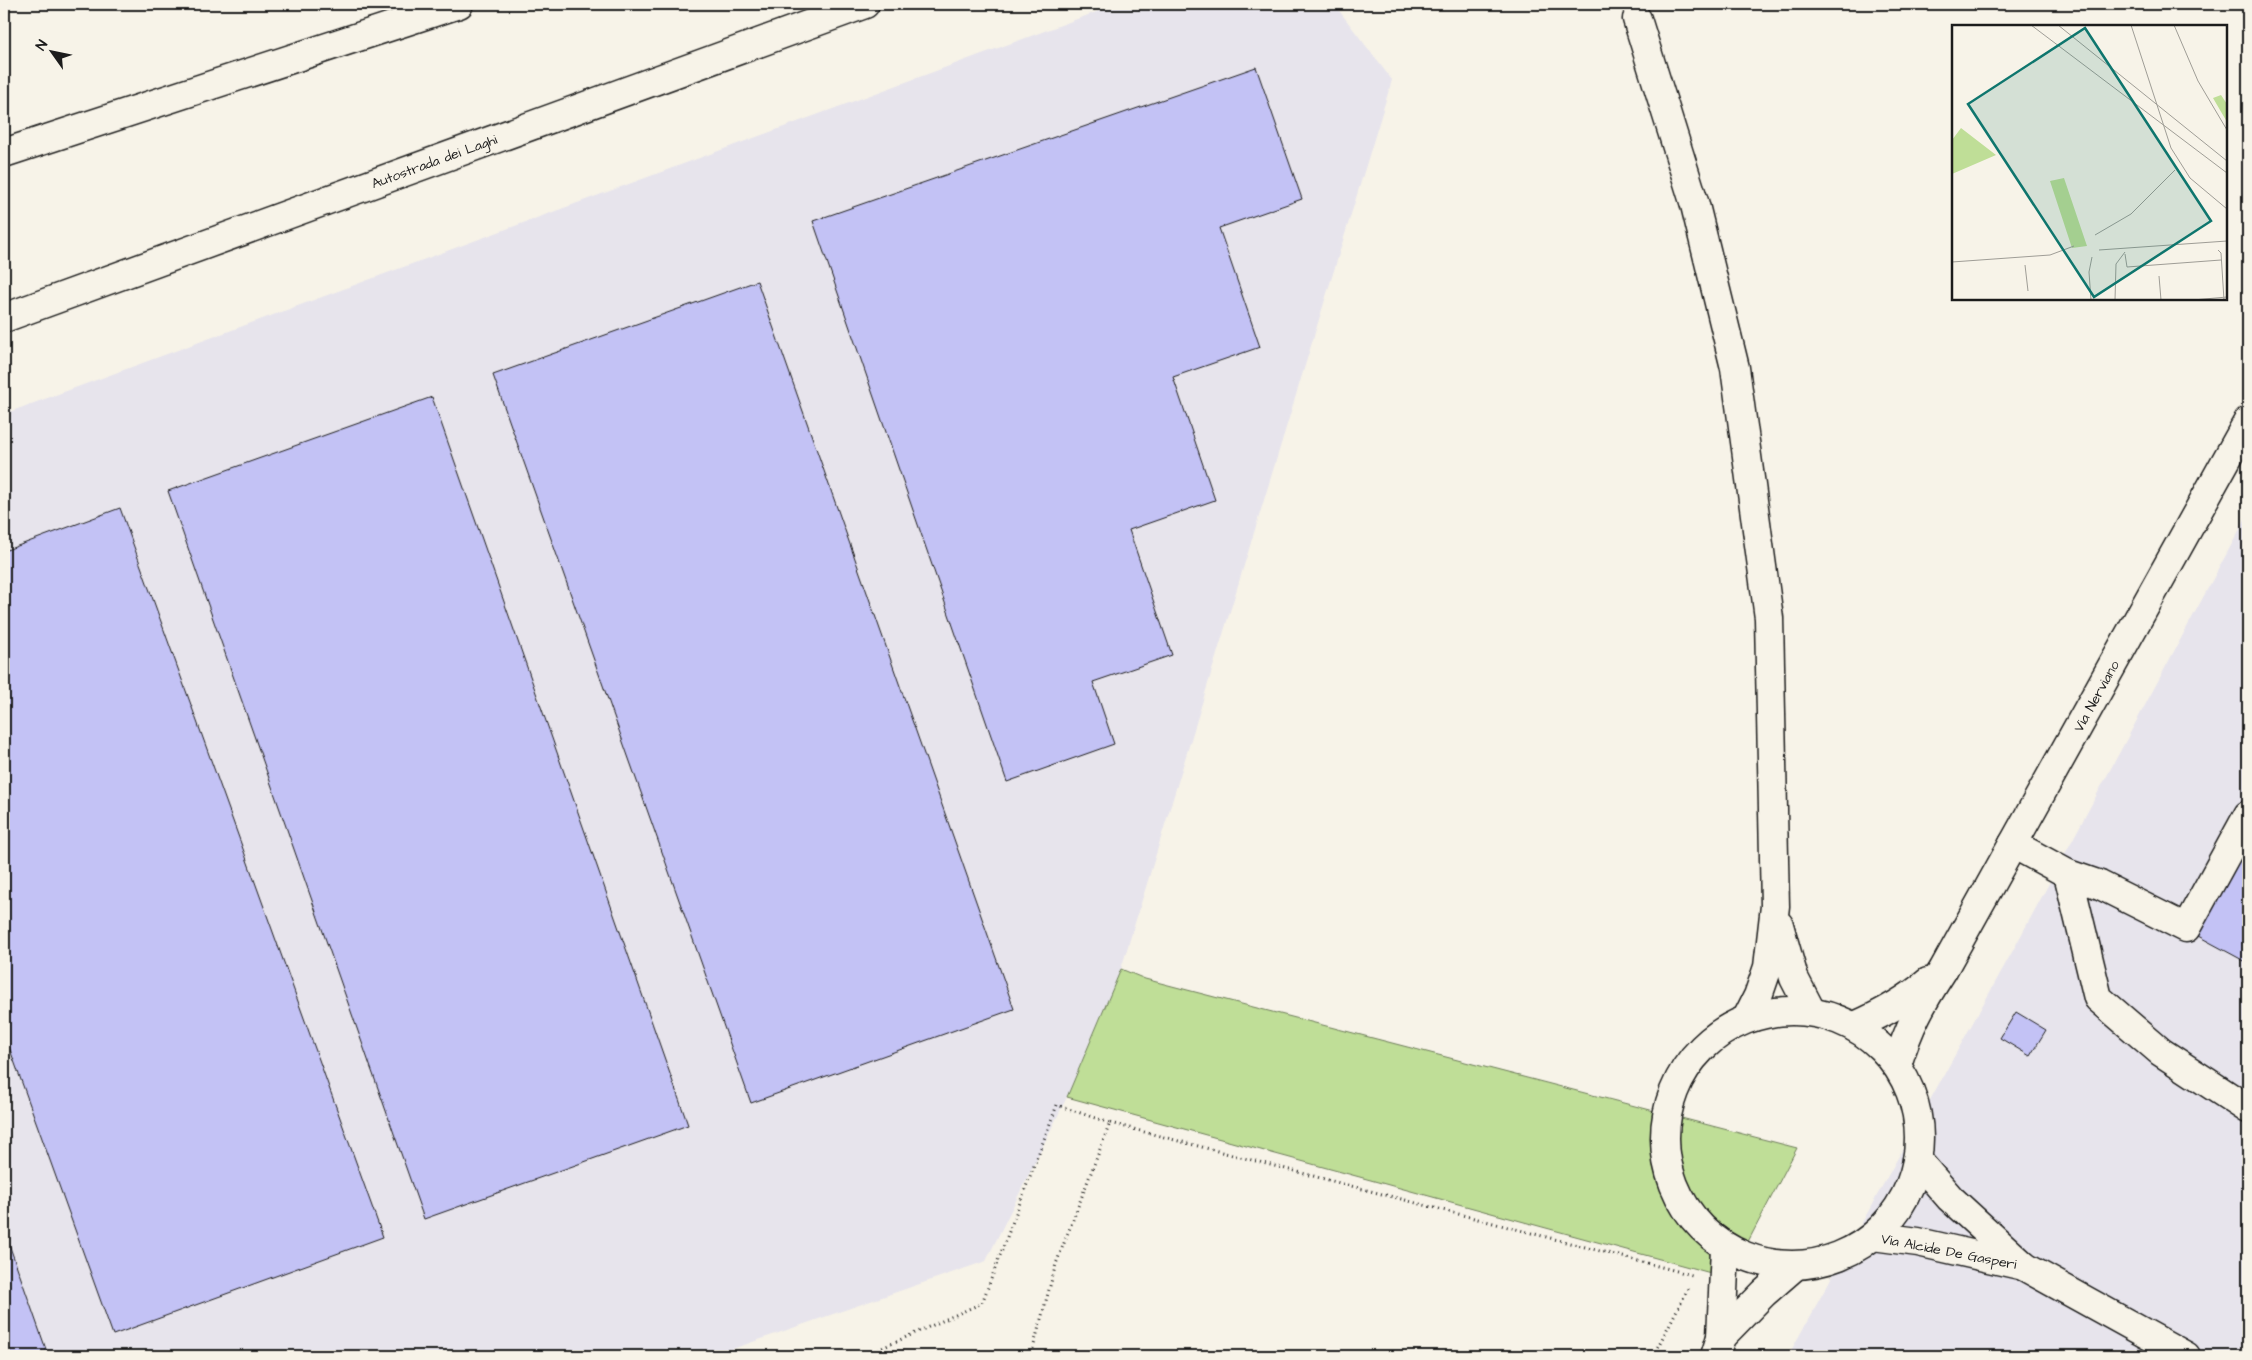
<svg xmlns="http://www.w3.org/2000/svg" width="2252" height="1360" viewBox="0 0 2252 1360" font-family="'Architects Daughter',sans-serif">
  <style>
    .built { fill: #e7e4ec }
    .green { fill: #bfde97; stroke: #6e7d5a }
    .building { fill: #c3c2f5; stroke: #1c1c1c }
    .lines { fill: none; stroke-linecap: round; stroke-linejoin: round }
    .minor-casing { stroke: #1c1c1c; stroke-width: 31 }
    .major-casing { stroke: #1c1c1c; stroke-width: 31 }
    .highway-casing { stroke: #1c1c1c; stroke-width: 31 }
    .path { stroke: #1c1c1c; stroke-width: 3; stroke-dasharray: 1 4; stroke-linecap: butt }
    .minor { stroke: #f7f3e8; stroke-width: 28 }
    .major { stroke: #f7f3e8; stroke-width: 28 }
    .highway { stroke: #f7f3e8; stroke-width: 28 }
    .labels { text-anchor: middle; stroke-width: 4; stroke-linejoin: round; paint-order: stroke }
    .street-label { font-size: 14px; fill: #1c1c1c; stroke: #f7f3e8 }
    .inset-road { fill: none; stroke: #9f9d96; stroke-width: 1 }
    .view { fill: #0f766e; fill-opacity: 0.15; stroke: #0f766e; stroke-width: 2.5 }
    .inset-edge { fill: none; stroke: #1c1c1c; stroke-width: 2.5 }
  </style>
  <rect width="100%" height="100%" fill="#f7f3e8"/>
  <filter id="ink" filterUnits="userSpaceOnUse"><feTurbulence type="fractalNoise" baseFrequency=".02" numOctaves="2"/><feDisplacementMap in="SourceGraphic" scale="10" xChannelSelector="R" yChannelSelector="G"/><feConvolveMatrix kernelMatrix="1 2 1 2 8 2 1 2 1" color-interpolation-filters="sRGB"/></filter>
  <g filter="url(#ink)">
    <g class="built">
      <path d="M1118 4H1334L1392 80 1121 969 1067 1097 986 1261 712 1356H4V414Z"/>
      <path d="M2248 514V1356H1788L2011 954Z"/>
    </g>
    <path class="green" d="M1121 969 1145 979 1797 1148 1729 1278 1067 1097Z"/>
    <g class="building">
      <path d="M1256 67 1302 199 1219 228 1260 347 1173 377 1215 500 1129 530 1172 655 1093 682 1114 744 1007 782 813 221Z"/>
      <path d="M757 281 1014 1009 751 1103 493 375Z"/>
      <path d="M432 397 688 1125 424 1219 168 491Z"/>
      <path d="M120 508 383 1237 113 1335 4 1033V551Z"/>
      <path d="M2248 845V963L2198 936Z"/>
      <path d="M2016 1012 2046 1030 2030 1056 2000 1038Z"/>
      <path d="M4 1230 48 1355 46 1356H4Z"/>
    </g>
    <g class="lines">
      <g class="minor-casing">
        <g id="minor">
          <path d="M2013 844 2068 874 2098 998 2161 1052 2248 1109"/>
          <path d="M2068 874 2100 885 2186 928 2248 815"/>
          <path d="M1855 1026C1882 1014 1906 1001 1928 982"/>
          <path d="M1897 1065C1909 1026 1921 1004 1943 970L2248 421"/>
          <path d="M1721 1337 1764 1293 1795 1266"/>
          <path d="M1715 1356 1721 1337 1725 1248"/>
        </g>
      </g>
      <g class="major-casing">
        <g id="major">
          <path d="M1637 19 1695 205 1735 368 1769 618 1775 906 1768 967 1758 996 1747 1018"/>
          <path d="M1779 925 1794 978 1811 1011"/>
          <circle cx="1792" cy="1138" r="127"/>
          <path d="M1917 1160 1950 1198 2025 1267 2186 1356"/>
          <path d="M1873 1236 1918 1242 2024 1266"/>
        </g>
      </g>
      <g class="highway-casing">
        <g id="highway">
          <path d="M4 153 459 4"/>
          <path d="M4 318 865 4"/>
        </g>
      </g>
      <g class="path">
        <path d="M1110 1123 1692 1275"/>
        <path d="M864 1356 982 1303 1057 1105 1110 1123 1056 1264 1031 1356"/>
        <path d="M1653 1356 1689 1287"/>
      </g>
      <use href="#minor" class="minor"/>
      <use href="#major" class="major"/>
      <use href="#highway" class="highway"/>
    </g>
  </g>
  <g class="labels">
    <g class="street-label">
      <text transform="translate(434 161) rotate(-20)" y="5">Autostrada dei Laghi</text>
      <text transform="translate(2096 696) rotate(-61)" y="5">Via Nerviano</text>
      <text transform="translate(1949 1251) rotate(11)" y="5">Via Alcide De Gasperi</text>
    </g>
  </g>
  <g transform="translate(1952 25)">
    <rect width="275" height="275" fill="#f7f3e8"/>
    <path d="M269 70 275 79V97L261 73ZM9 103 44 130 0 149V115ZM112 153 113 156 135 221 120 223 98 156Z" fill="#bfde97"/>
    <path class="inset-road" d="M79 0 275 148M106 0 275 136M179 0 219 123 238 153 275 184M222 0 246 56 275 105M143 210 179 189 223 145M147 225 275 216M266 225 269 228 272 275M173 229 175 242 269 235M0 237 98 230 122 221M73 240 76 266M207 251 209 275M139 275 137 247 140 232M163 275 164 239 173 227M241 275 275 272"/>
    <path class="view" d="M133 3 259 196 142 272 16 79Z"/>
    <rect width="275" height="275" class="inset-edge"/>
  </g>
  <rect width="2252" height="1360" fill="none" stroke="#f7f3e8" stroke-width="20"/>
  <rect x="10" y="10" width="2232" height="1340" fill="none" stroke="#1c1c1c" stroke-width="2" filter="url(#ink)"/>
  <g transform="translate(52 52) rotate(303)" stroke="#f7f3e8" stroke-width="4" paint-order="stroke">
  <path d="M0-4L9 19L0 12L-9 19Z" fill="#1c1c1c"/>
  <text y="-8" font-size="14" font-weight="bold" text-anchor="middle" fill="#1c1c1c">N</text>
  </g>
</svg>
